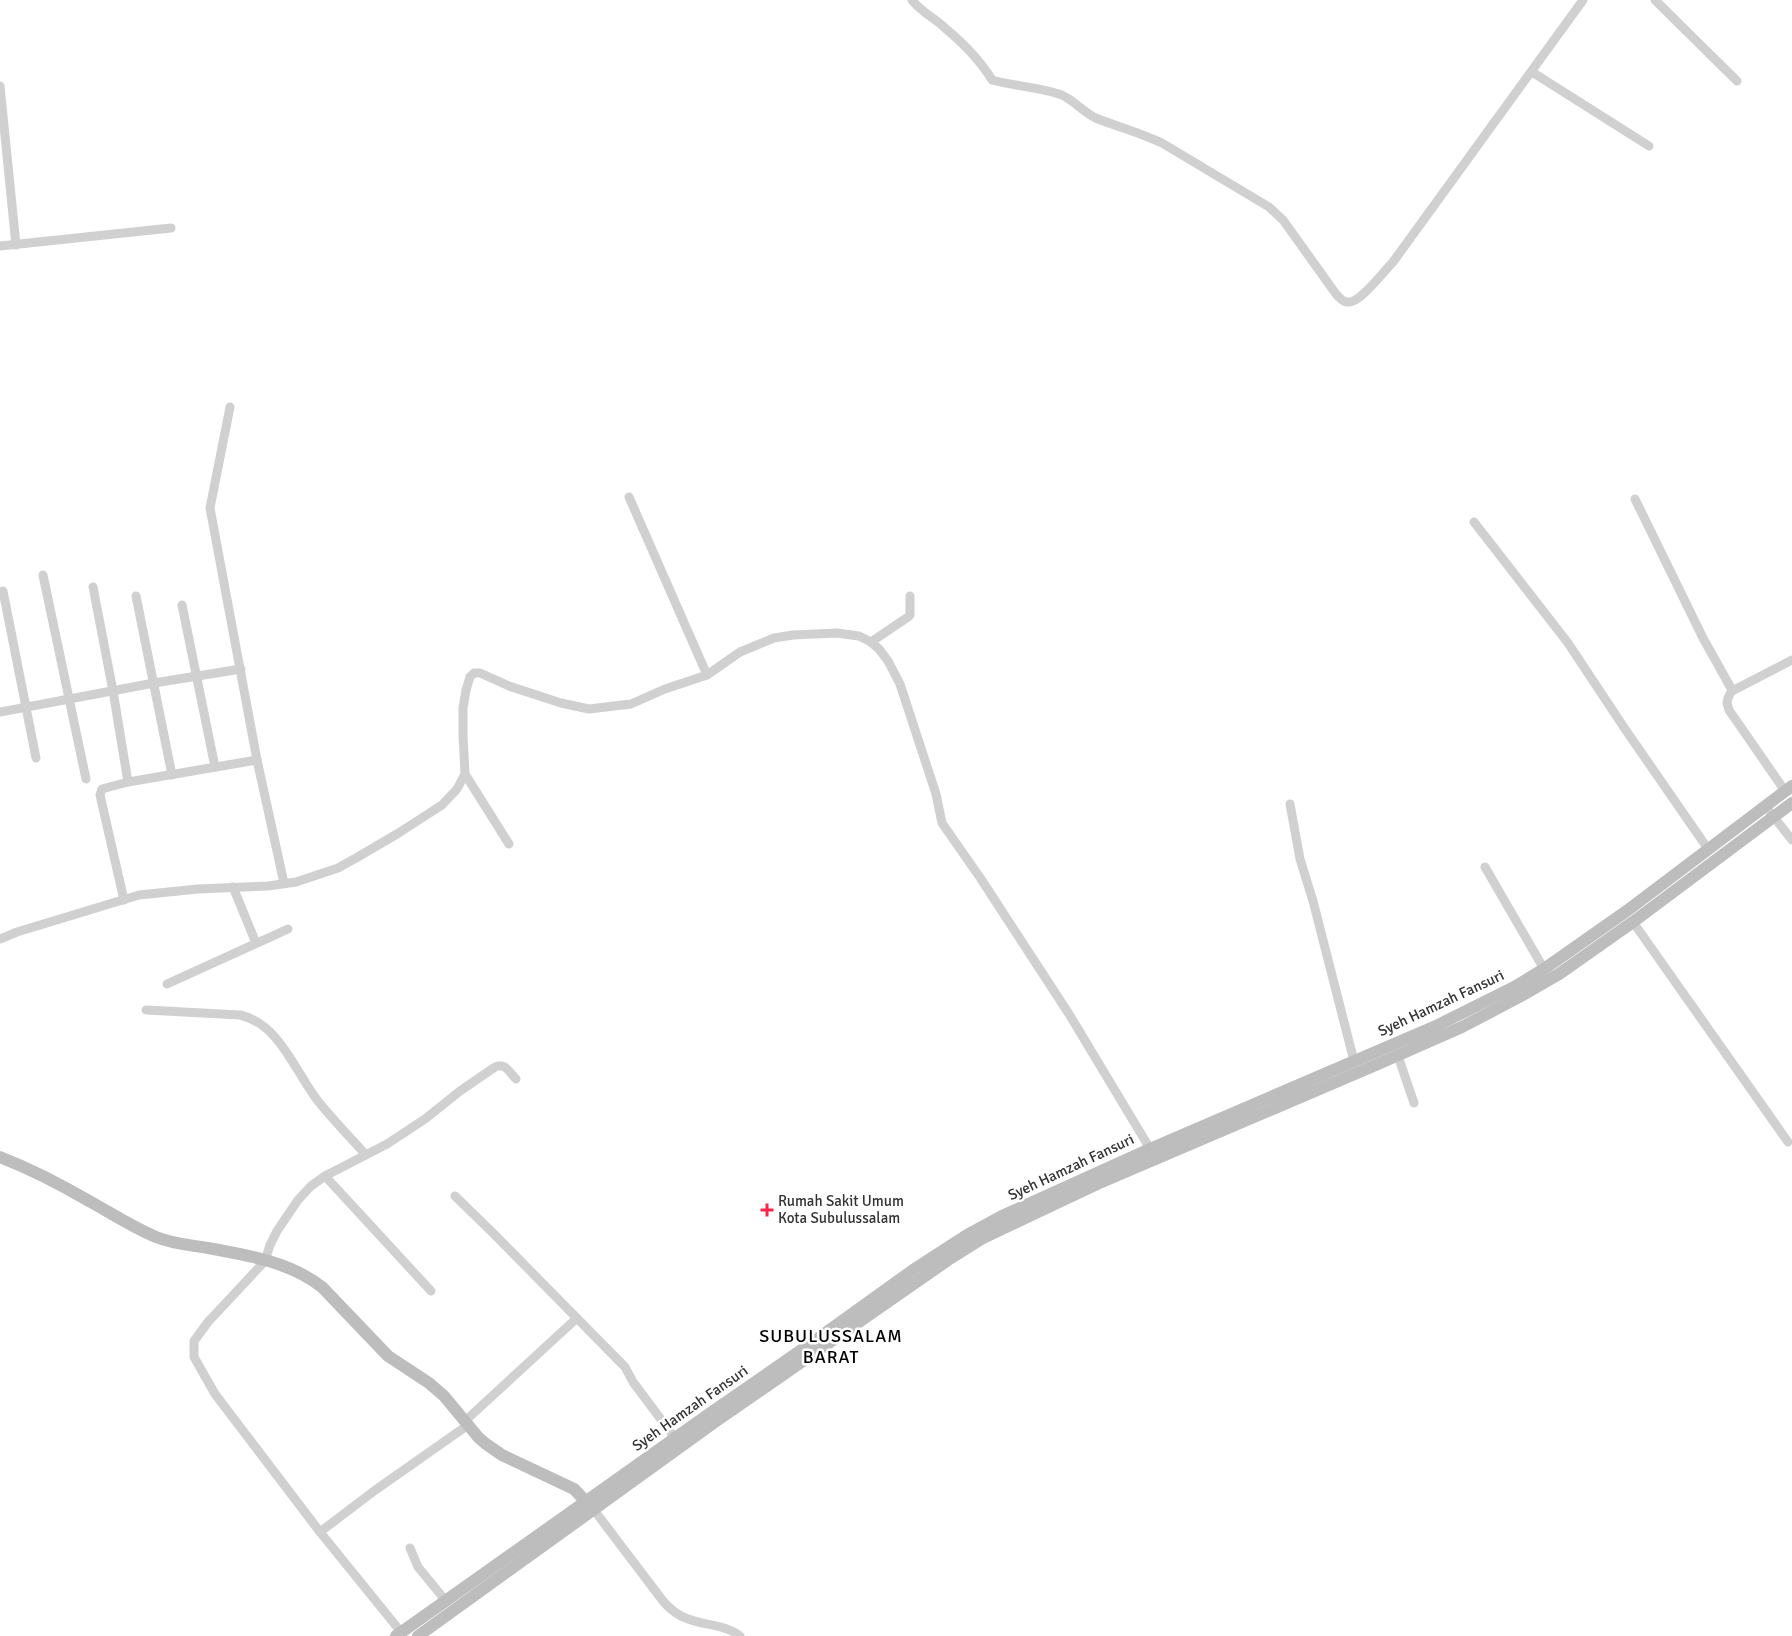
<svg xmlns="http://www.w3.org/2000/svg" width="1792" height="1636" viewBox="0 0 1792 1636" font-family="Signika,sans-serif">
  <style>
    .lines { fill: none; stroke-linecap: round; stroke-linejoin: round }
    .street { stroke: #d0d0d0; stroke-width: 9 }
    .secondary { stroke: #bdbdbd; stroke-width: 12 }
    .poi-dot { fill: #f72747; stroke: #fff; stroke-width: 2 }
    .labels { text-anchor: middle; stroke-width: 5; stroke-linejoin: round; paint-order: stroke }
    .street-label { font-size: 15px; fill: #333; stroke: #fff }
    .poi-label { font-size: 15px; fill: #333; stroke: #fff; text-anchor: start }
    .quarter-label { font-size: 18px; letter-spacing: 1px; fill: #000; stroke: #fff }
  </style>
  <rect width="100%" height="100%" fill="#fff"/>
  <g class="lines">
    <g class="street">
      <path d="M912 0C921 12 935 18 945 28 963 43 980 60 992 80 1014 86 1038 87 1059 94 1074 99 1083 113 1098 119 1119 127 1141 133 1162 143L1269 207 1283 220 1336 294C1339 297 1343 303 1349 302 1361 302 1384 271 1393 262L1583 0"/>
      <path d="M1655 0 1737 81"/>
      <path d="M1532 72 1649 146"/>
      <path d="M0 86 16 245"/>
      <path d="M0 246 171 228"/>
      <path d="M230 407 210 508 257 760 284 883"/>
      <path d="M629 497 707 675"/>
      <path d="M1635 499 1703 638 1732 690"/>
      <path d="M1474 522 1568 643 1625 729 1708 849"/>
      <path d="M43 575 86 779"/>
      <path d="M93 587 113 691 128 782"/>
      <path d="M3 591 36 758"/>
      <path d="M136 596 172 775"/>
      <path d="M182 605 215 767"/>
      <path d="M871 642 908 617 910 615V596"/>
      <path d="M0 712 154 683 241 669"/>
      <path d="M465 774 509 844"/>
      <path d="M1785 791 1729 710 1727 703 1728 698 1732 690H1734L1792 660"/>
      <path d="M1290 804 1300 859 1313 901 1354 1061"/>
      <path d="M1770 812 1792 840"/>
      <path d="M1485 867 1544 969"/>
      <path d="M233 887 256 943"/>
      <path d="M124 900 100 795 102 789 128 782 257 760"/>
      <path d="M1633 922 1788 1142"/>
      <path d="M0 939 17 932 139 895 198 889 268 886 296 882 338 868 356 858 397 834 442 805 457 789 465 774 463 735V708L466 690 470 677 474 673H480L509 686 561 703 589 709 631 704 665 689 707 675 740 652 774 638 793 635 837 633 859 636 871 642 879 649 888 661 900 684 936 794 942 823 981 879 1069 1014 1152 1152"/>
      <path d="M167 984 288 929"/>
      <path d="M146 1010 240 1015C280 1024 295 1072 318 1101 333 1120 350 1137 366 1155"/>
      <path d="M1398 1056 1414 1103"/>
      <path d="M325 1176 431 1291"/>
      <path d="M455 1196 494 1234 625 1367 633 1382 675 1438"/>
      <path d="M465 1421 577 1318"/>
      <path d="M594 1510 663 1601C668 1607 674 1612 681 1616 700 1626 723 1623 740 1636"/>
      <path d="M320 1532 374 1491 468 1425"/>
      <path d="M410 1548 418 1567 446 1601"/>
      <path d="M401 1632 320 1532 215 1394 194 1357V1341L208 1322 265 1261 270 1245 277 1231 298 1200 311 1186 325 1176 387 1144 425 1119 460 1091 495 1067C505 1062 509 1072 516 1079"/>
    </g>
    <g class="secondary">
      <path d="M0 1157C31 1169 60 1184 89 1201 111 1213 132 1227 156 1237 173 1244 190 1245 208 1248 247 1255 290 1262 322 1287L388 1356 429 1383 444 1396 478 1437 486 1444 502 1455 574 1489 592 1508"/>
      <path d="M396 1636 712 1412 813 1342 913 1270 967 1235 1002 1216 1150 1149 1436 1026 1516 986 1544 969 1628 910 1792 786"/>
      <path d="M418 1636 715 1422 948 1260 983 1238 1097 1184 1378 1064 1462 1027 1521 996 1559 974 1633 922 1792 803"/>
    </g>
  </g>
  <path class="poi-dot" d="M764.5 1202.5h5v5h5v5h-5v5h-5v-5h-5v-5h5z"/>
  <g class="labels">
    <g class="street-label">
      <text transform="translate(1441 1003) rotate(-25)" y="5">Syeh Hamzah Fansuri</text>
      <text transform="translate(1071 1167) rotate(-25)" y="5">Syeh Hamzah Fansuri</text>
      <text transform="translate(690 1408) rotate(-35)" y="5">Syeh Hamzah Fansuri</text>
    </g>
    <g class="poi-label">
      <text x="778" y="1206">Rumah Sakit Umum<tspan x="778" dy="17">Kota Subulussalam</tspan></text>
    </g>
    <g class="quarter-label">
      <text x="831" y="1342">SUBULUSSALAM<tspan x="831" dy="21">BARAT</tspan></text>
    </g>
  </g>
</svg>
